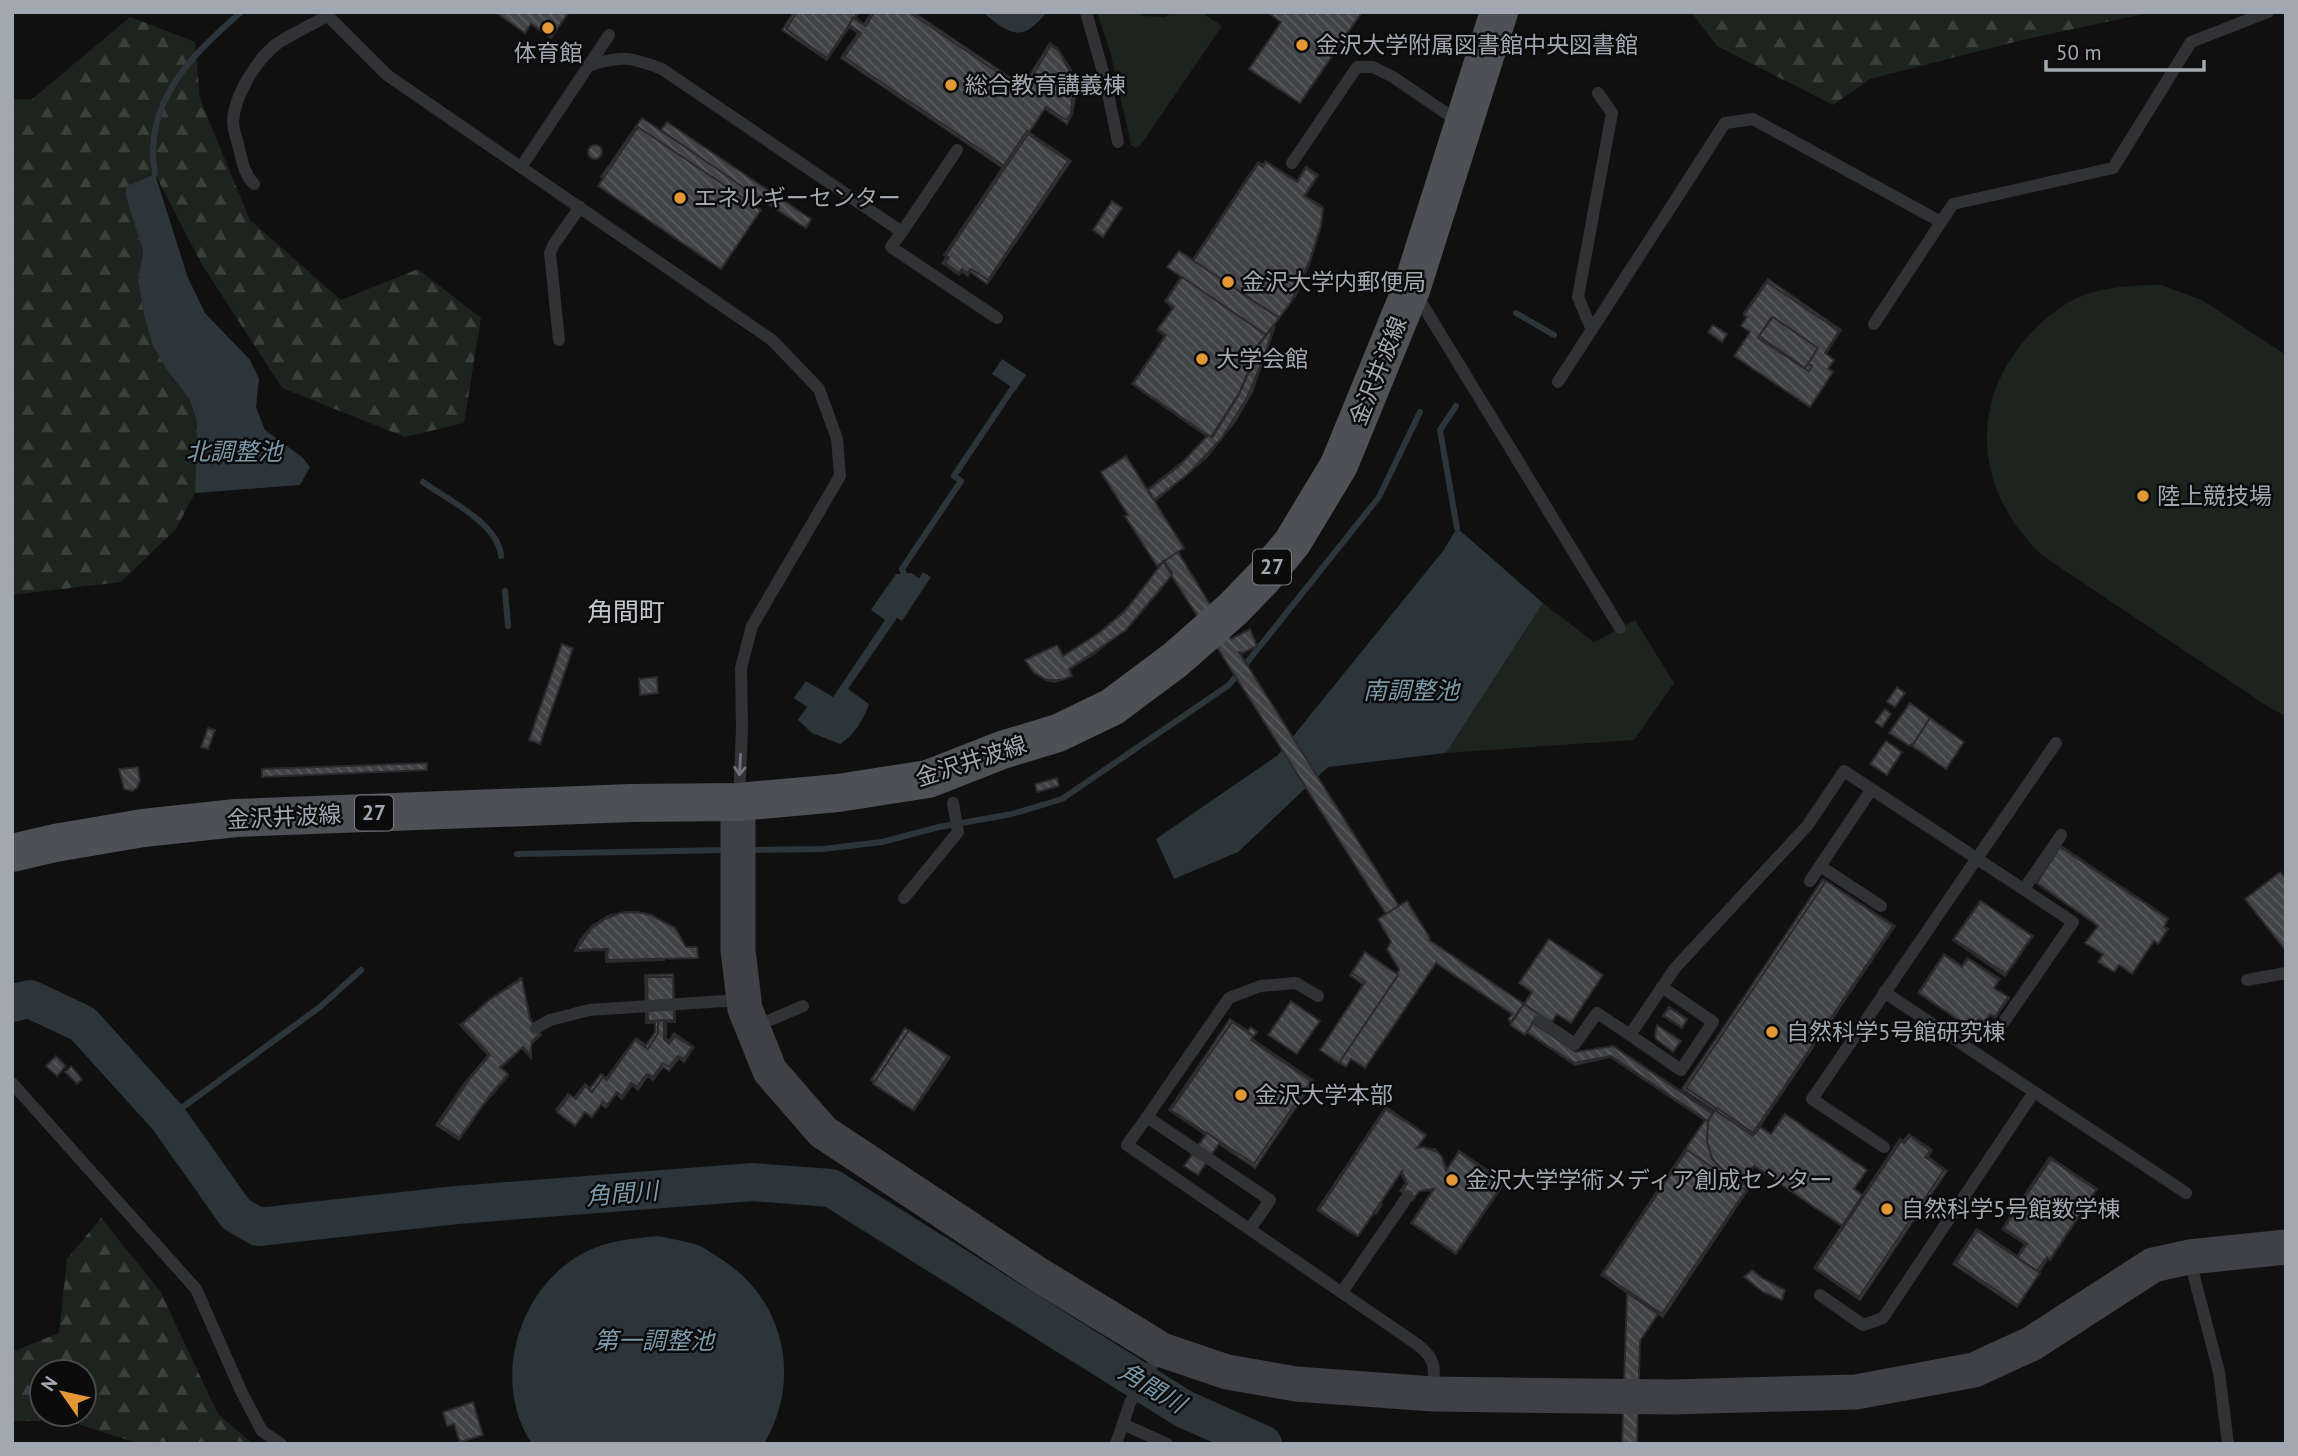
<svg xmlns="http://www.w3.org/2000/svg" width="2298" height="1456" viewBox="0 0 2298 1456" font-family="'PT Sans','Noto Sans JP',sans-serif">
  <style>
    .forest { fill: url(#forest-firs); fill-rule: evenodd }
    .garden { fill: #1d231d }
    .water { fill: #2c353a }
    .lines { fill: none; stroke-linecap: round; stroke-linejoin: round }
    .stream { stroke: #2c353a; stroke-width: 6 }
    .river { stroke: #2c353a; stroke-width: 38 }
    .building { fill: url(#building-back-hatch); stroke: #2a2a2d; stroke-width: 2; fill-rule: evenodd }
    .lane { stroke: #313236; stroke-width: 12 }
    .secondary { stroke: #3f4146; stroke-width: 35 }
    .primary { stroke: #4d5055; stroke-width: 38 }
    .oneway { stroke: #6f737a }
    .poi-dot { fill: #e39836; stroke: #0b0b0c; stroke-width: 2.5 }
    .labels { text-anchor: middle; stroke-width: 5; stroke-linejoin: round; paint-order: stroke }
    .shield { fill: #0b0b0c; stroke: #757980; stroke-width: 2 }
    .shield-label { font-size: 21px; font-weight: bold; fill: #a2a8b1 }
    .poi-label { font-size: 23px; fill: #a2a8b1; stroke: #0b0b0c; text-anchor: start }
    .street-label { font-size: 23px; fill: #a2a8b1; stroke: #0b0b0c }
    .water-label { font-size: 24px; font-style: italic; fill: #7b99aa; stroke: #0b0b0c }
    .quarter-label { font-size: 26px; fill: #c3c7cd; stroke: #0b0b0c }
  </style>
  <defs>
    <pattern id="forest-firs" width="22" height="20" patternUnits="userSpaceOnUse" patternTransform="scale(1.75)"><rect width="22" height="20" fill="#1d231d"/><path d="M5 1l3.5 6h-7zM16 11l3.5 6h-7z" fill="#3b403b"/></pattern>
    <pattern id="building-back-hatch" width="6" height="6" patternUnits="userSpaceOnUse" patternTransform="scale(1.75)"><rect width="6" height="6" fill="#414347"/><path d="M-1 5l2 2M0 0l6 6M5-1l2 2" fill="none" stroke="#595b5f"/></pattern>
  </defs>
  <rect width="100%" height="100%" fill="#101011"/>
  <g class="forest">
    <path d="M1691 12H2153L2022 40 1870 79 1833 105 1717 46Z"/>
    <path d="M130 17 195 42 200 99 250 220 341 300 418 269 481 318 464 423 405 437 282 388 201 263 155 174 128 186 125 194 143 251 138 280 145 320 153 346 167 370 190 400 197 422 195 493 176 529 121 582 12 595V99L31 100Z"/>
    <path d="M101 1218 160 1291 218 1414 253 1444H140L68 1421H12V1352L59 1333 67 1259ZM42 1372H84V1414H42Z"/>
  </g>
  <g class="garden">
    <path d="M1097 12H1135L1144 16 1165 17 1173 12H1201L1222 26 1140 146 1136 148 1131 145 1130 140 1110 51Z"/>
    <path d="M2161 285 2202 300 2286 355V716L2270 708 2043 556C1979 497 1966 410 2024 341 2040 322 2063 302 2087 294 2112 286 2136 285 2161 285Z"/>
    <path d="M1543 603 1594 642 1635 620 1674 683 1634 740 1446 753Z"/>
  </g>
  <g class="water">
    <path d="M989 12H1047C1023 41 1013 37 986 15Z"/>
    <path d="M155 174 188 278 205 313 250 360 259 379 256 407 265 430 302 457 310 467 300 485 195 493 197 422 190 400 167 370 153 346 145 320 138 280 143 251 125 194 127 186Z"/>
    <path d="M1002 359 1026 375 1016 390 992 374Z"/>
    <path d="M1457 528 1543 603 1446 753 1328 767 1238 852 1174 879 1156 839 1278 755 1443 551Z"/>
    <path d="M923 572 931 577 902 621 897 618 848 689 869 704C863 720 855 735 840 744L812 733 798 720 807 707 794 698 806 681 833 697 885 620 871 610 896 574 911 573 919 578Z"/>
    <path d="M658 1236C671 1239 687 1241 700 1246 706 1249 713 1254 718 1257 784 1297 803 1378 764 1444H532C492 1384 516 1296 575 1258 601 1241 629 1239 658 1236Z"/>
  </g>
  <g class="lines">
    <g class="stream">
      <path d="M155 174C142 103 192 55 241 12"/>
      <path d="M1516 313 1554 335"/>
      <path d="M1456 406 1440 430 1457 528"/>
      <path d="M423 482C448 500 499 524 501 556"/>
      <path d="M904 574 902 569 961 481 954 476 1013 388"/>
      <path d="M505 591 508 626"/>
      <path d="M749 850 823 849 882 842 939 827 1012 814 1062 799 1229 685 1379 497 1420 412"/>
      <path d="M517 854 727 850"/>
      <path d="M168 1118 320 1007 361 970"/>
    </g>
    <path class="river" d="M12 1003 30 999 83 1024 168 1118 236 1214 258 1227 457 1205 753 1182 831 1188 1184 1409 1263 1444"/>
  </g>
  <g class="building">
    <path d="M495 12H569L551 38 531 24 525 33Z"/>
    <path d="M794 12H859L827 60 782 30Z"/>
    <path d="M797 12H858L827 58 786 29Z"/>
    <path d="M872 12H913L1023 86 1050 43 1058 49 1071 70 1076 93 1072 114 1067 124 1045 109 1003 168 841 58 858 33 849 27 856 18 864 24Z"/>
    <path d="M874 12H909L1024 90 1051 45 1059 51 1069 70 1073 91 1071 113 1066 120 1046 107 1006 167 844 57 861 33 849 25 853 18 866 26Z"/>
    <path d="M1267 12H1362L1300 103 1249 69 1281 22Z"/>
    <path d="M642 118 761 198 721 257 693 238 690 243 677 235 681 230 601 177Z"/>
    <path d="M667 122 811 219 806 228 760 199 661 130Z"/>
    <path d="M638 127 761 210 721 269 598 186Z"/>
    <path d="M1027 131 1071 161 987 284 970 272 968 276 961 271 959 275 942 263 947 257 944 255Z"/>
    <path d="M1028 134 1068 161 988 280 971 269 967 273 962 269 959 273 945 263 949 257 946 255Z"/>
    <circle cx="595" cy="152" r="7"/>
    <path d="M1265 161 1297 181 1306 167 1318 175 1305 196 1323 207 1321 226 1309 265 1296 295 1259 344 1240 392 1211 437H1208L1132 384 1165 336 1157 330 1173 308 1165 301 1258 162 1263 165Z"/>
    <path d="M1266 162 1297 182 1306 168 1317 176 1304 196 1323 209 1321 225 1310 260 1291 302 1279 318 1193 261 1258 164 1263 167Z"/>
    <path d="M1112 201 1122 208 1103 237 1093 230Z"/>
    <path d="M1179 251 1279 318 1266 335 1167 267Z"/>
    <path d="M1182 277 1266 335 1257 347 1249 372 1238 396 1212 438 1133 384 1166 335 1158 329 1174 307 1166 301Z"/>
    <path d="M1768 279 1841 330 1825 355 1833 361 1827 368 1832 371 1811 403 1738 354 1754 331 1743 323 1748 316 1744 313Z"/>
    <path d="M1767 282 1839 331 1825 353 1834 360 1828 369 1833 372 1810 407 1734 356 1750 332 1741 326 1747 317 1744 315ZM1771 318 1817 349 1808 364 1812 366 1809 371 1758 338Z"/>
    <path d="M1773 317 1818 348 1805 368 1759 336Z"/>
    <path d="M1713 325 1727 334 1722 342 1708 332Z"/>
    <path d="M1275 326 1252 392 1236 420 1207 457 1155 501 1147 490 1186 459 1207 436 1211 437 1240 392 1259 344Z"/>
    <path d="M1273 327 1266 352 1247 398 1221 439 1187 475 1154 500 1148 490 1179 466 1208 435 1212 438 1238 396 1249 372 1257 347Z"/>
    <path d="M1126 456 1184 548 1157 566 1125 516 1128 515 1101 472Z"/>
    <path d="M1178 552 1231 639 1250 629 1257 646 1243 653 1239 652 1399 906 1386 914 1163 562Z"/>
    <path d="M1164 561 1172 573 1160 590 1130 624 1094 654 1068 670 1071 675 1062 680 1054 682 1046 680 1032 670 1027 659 1057 646 1064 657 1104 631 1137 598 1154 578Z"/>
    <path d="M1163 562 1172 575 1126 630 1069 669 1072 676 1062 680H1047L1034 673 1025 660 1057 645 1063 656 1099 633 1125 611Z"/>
    <path d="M562 644 573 648 540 744 529 740Z"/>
    <path d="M657 677 658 693 640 695 639 679Z"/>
    <path d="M1897 687 1905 693 1895 707 1887 702Z"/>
    <path d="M1910 703 1963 742 1946 767 1912 744 1910 746 1889 733Z"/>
    <path d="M1885 709 1891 714 1882 727 1875 722Z"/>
    <path d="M1930 718 1964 742 1946 769 1912 746Z"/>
    <path d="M208 728 215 730 208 749 201 747Z"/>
    <path d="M1886 741 1902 752 1887 775 1870 764Z"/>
    <path d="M427 763V770L262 777V769Z"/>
    <path d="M138 767 140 781 137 788 132 791 124 789 119 769Z"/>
    <path d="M1057 778 1059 786 1037 792 1035 784Z"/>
    <path d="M2061 846 2168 918 2163 926 2168 929 2158 943 2154 940 2132 973 2119 964 2115 971 2100 961 2104 955 2086 943 2099 926 2036 883Z"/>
    <path d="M2060 847 2168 919 2164 927 2168 929 2158 944 2154 941 2132 974 2119 965 2114 972 2098 962 2103 954 2085 943 2098 926 2037 883Z"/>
    <path d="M2280 872 2286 879V951L2245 899Z"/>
    <path d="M1823 879 1895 926 1753 1136 1682 1089Z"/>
    <path d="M1826 881 1893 926 1753 1133 1686 1088Z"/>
    <path d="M1407 901 1430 938 1429 940 1524 1004 1511 1022 1508 1019 1512 1014 1436 963 1365 1068 1351 1059 1346 1067 1321 1050 1364 985 1350 975 1365 953 1397 974 1399 969 1387 949 1391 942 1378 919Z"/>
    <path d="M1980 901 2033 936 2005 976 1953 940Z"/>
    <path d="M1981 901 2032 936 2006 974 1954 939Z"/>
    <path d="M625 912 644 913 661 920 675 932 685 947 664 948V960L606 962V950L575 951 580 940 592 926 608 916Z"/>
    <path d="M636 912 651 915 675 928 686 947H697L698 958 607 960 608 949 576 950 592 928 605 919 620 913Z"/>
    <path d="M1549 939 1603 975 1571 1023 1557 1014 1551 1023 1524 1004 1532 992 1519 983Z"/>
    <path d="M1365 952 1398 975 1339 1063 1320 1050 1365 982 1352 973Z"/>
    <path d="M1944 954 1962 966 1967 958 2000 979 1994 988 2009 998 1995 1018 1990 1015 1985 1023 1979 1019 1972 1029 1918 993Z"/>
    <path d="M1944 955 1962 967 1968 959 1999 980 1994 988 2008 997 1995 1017 1990 1014 1985 1022 1979 1019 1972 1029 1919 993Z"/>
    <path d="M673 974 675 1022H666V1038L669 1041 674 1033 694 1047 684 1062 679 1058 669 1071 663 1067 653 1080 648 1076 638 1090 632 1085 622 1099 616 1094 606 1108 600 1104 591 1117 585 1112 575 1124 556 1110 568 1094 574 1098 585 1084 590 1088 601 1074 606 1078 636 1038 646 1045 655 1032V1023H646L645 975Z"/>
    <path d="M647 977H673L674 1020 648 1021Z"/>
    <path d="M521 978 530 1018 541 1035 531 1044V1058L522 1048 500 1068 508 1076 483 1105 459 1140 436 1125 464 1084 488 1055 460 1025 493 997Z"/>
    <path d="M522 979 530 1019 540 1034 532 1041 530 1055 523 1047 500 1067 508 1074 490 1095 459 1138 439 1124 471 1077 490 1055 462 1024 489 1000Z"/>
    <path d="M1291 1001 1320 1021 1297 1054 1268 1035Z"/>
    <path d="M1524 1004 1538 1014 1525 1034 1511 1024Z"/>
    <path d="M1524 1004 1539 1014 1532 1023 1577 1053 1613 1046 1713 1112 1708 1122 1610 1057 1575 1065 1526 1032 1525 1035 1510 1025Z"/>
    <path d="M1669 1007 1687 1019 1682 1028 1663 1016Z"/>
    <path d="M1669 1008 1687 1019 1682 1028 1664 1015Z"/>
    <path d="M1230 1019 1248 1031 1251 1027 1257 1032 1252 1039 1314 1081 1255 1168 1169 1110Z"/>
    <path d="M664 1020V1039L669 1044 675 1036 692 1047 684 1059 678 1056 669 1067 663 1063 653 1077 647 1074 637 1087 631 1083 622 1096 617 1092 607 1105 603 1102 592 1117 585 1112 575 1126 557 1112 570 1095 576 1099 585 1086 592 1092 603 1077 607 1080 635 1040 648 1049 658 1033V1021Z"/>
    <path d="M1232 1022 1253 1036 1251 1040 1311 1081 1254 1164 1171 1110Z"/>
    <path d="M1533 1023 1576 1052 1613 1046 1713 1114 1708 1121 1611 1056 1574 1063 1527 1032Z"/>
    <path d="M1657 1025 1681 1041 1673 1052 1656 1039 1655 1035Z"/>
    <path d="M905 1028 950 1057 914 1110 871 1080Z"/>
    <path d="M909 1030 948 1056 913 1110 873 1084Z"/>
    <path d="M56 1056 66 1066 57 1076 46 1066Z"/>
    <path d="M71 1066 82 1079 77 1084 65 1072Z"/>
    <path d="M1386 1107 1425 1134 1416 1148 1435 1149 1442 1158 1447 1170 1459 1151 1505 1182 1456 1254 1411 1223 1433 1190 1418 1191 1413 1200 1400 1191 1406 1183 1400 1171 1380 1202 1382 1204 1376 1214 1373 1212 1357 1236 1317 1210Z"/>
    <path d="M1717 1108 1753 1133 1757 1127 1770 1136 1783 1116 1865 1170 1853 1188 1864 1197 1844 1227 1754 1165 1739 1185 1718 1172 1707 1155 1704 1134 1708 1121Z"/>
    <path d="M1386 1109 1426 1135 1417 1148 1424 1147 1437 1152 1442 1157 1446 1171 1459 1152 1503 1183 1456 1253 1412 1223 1434 1189 1420 1191 1413 1199 1402 1192 1407 1184 1402 1171 1358 1236 1319 1210Z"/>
    <path d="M1715 1110 1753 1136 1760 1127 1771 1134 1785 1114 1867 1170 1854 1189 1863 1195 1842 1226 1754 1166 1742 1184 1719 1168 1708 1151 1706 1134 1708 1122Z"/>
    <path d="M1705 1120 1708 1122 1707 1141 1712 1159 1724 1171 1749 1188 1663 1317 1601 1275Z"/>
    <path d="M1207 1133 1220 1142 1198 1175 1184 1166Z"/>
    <path d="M1909 1134 1932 1150 1928 1157 1947 1171 1860 1300 1814 1268 1900 1139 1903 1141Z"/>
    <path d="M1910 1136 1930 1151 1925 1157 1944 1170 1859 1297 1816 1268 1901 1141 1904 1143Z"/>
    <path d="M1687 1150 1746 1190 1662 1314 1603 1274Z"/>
    <path d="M2050 1157 2097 1189 2050 1260 2048 1258 2017 1307 1953 1264 1977 1229 2017 1256 2025 1244 2002 1229Z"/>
    <path d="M2051 1159 2096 1190 2050 1259 2047 1257 2037 1271 2017 1258 2027 1244 2004 1228Z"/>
    <path d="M1977 1231 2040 1273 2018 1305 1956 1263Z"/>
    <path d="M1752 1270 1762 1278 1785 1290 1782 1300 1763 1292 1744 1277Z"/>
    <path d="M1627 1293 1658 1314 1640 1341 1637 1444H1622Z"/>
    <path d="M473 1402 483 1435 460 1442 454 1424 447 1426 443 1412Z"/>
  </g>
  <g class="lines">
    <g class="lane">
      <path d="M324 12 387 75 772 340 819 389 837 439 840 476 752 626 741 668 742 728 739 799"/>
      <path d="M1086 12 1105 79 1118 142"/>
      <path d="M588 66C621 55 631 57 662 69L902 232 957 150"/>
      <path d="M1292 163 1357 67H1373L1393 77 1459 122"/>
      <path d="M521 167 609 35"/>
      <path d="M254 184C243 173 242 159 238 144 236 137 233 129 233 122 234 96 257 58 278 43 294 33 311 25 327 16"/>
      <path d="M902 232 891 247 997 318"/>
      <path d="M1416 294 1620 628"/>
      <path d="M1874 324 1953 204 2113 168 2191 42 2268 12"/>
      <path d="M1592 330 1578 297 1612 113 1598 93"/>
      <path d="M559 340 550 253 554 244 580 207"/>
      <path d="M1558 382 1725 123 1753 119 1941 222"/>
      <path d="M1820 866 1881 906"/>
      <path d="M1810 881 1871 790"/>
      <path d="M2024 889 2061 835"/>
      <path d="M904 898 958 832 953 803"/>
      <path d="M2247 980 2286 973"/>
      <path d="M1884 992 2186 1193"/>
      <path d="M1539 1020 1575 1044 1597 1013 1630 1035 1675 968 1807 826 1844 771 2073 922 2003 1023"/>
      <path d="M756 1026 803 1006"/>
      <path d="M536 1028 550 1020 589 1010 740 1000"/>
      <path d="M1630 1035 1681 1070 1713 1022 1662 987"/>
      <path d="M12 1083 196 1289 242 1393 262 1431 281 1444"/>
      <path d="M1147 1117 1229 998 1260 986 1296 983 1318 996"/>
      <path d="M1884 1147 1812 1099 2056 743"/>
      <path d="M1250 1229 1270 1200 1147 1117 1127 1145 1418 1345C1438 1361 1434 1369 1433 1394"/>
      <path d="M2190 1261 2219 1372 2228 1444"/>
      <path d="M1342 1292 1408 1196"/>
      <path d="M1820 1295 1863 1325 1883 1318 2034 1092"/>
      <path d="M1123 1424 1167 1444"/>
      <path d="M1116 1444 1130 1403 1161 1350"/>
    </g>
    <path class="secondary" d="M738 802V950L745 1009 770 1071 823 1132 1039 1275 1162 1350 1227 1372 1296 1384 1433 1394 1672 1397 1856 1392 1974 1370 2031 1344 2153 1265 2189 1257 2286 1247"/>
    <path class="primary" d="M12 853 55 843 143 828 236 818 631 803 738 802 838 793 928 779 1002 750 1058 733 1112 707 1175 660 1233 609 1263 578 1292 543 1339 465 1412 287 1499 12"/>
  </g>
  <defs><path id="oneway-shaft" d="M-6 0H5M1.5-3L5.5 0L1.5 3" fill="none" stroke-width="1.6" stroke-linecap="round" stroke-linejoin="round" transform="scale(1.75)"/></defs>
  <use class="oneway" href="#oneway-shaft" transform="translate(740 765) rotate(93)"/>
  <g class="poi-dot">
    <circle cx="548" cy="28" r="7"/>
    <circle cx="1302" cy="45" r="7"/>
    <circle cx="951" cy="85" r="7"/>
    <circle cx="680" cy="198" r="7"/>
    <circle cx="1228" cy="282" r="7"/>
    <circle cx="1202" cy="359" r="7"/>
    <circle cx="2143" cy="496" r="7"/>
    <circle cx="1772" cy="1032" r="7"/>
    <circle cx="1241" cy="1095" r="7"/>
    <circle cx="1452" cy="1180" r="7"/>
    <circle cx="1887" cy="1209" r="7"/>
  </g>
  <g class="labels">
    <g class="shield">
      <rect x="1253" y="549.5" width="38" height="35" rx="5"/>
      <rect x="355" y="795.5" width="38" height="35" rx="5"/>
    </g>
    <g class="shield-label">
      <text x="1272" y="574">27</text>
      <text x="374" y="820">27</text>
    </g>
    <g class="poi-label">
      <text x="1316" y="53">金沢大学附属図書館中央図書館</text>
      <text x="548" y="61" text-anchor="middle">体育館</text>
      <text x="965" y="93">総合教育講義棟</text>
      <text x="694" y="206">エネルギーセンター</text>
      <text x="1242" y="290">金沢大学内郵便局</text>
      <text x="1216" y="367">大学会館</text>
      <text x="2157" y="504">陸上競技場</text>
      <text x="1786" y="1040">自然科学5号館研究棟</text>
      <text x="1255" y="1103">金沢大学本部</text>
      <text x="1466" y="1188">金沢大学学術メディア創成センター</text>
      <text x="1901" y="1217">自然科学5号館数学棟</text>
    </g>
    <g class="street-label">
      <text transform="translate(1378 371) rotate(-68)" y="8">金沢井波線</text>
      <text transform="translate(971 761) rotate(-18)" y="8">金沢井波線</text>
      <text transform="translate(284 817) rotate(-3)" y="8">金沢井波線</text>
    </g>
    <g class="water-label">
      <text x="234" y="460">北調整池</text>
      <text x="1411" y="699">南調整池</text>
      <text transform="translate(622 1194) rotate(-5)" y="8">角間川</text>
      <text x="654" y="1349">第一調整池</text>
      <text transform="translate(1152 1388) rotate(31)" y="8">角間川</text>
    </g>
    <g class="quarter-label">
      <text x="626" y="621">角間町</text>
    </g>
  </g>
  <rect width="2298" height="1456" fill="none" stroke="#a2a8b1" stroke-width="28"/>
  <g transform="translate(63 1393) rotate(304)"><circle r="33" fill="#0b0b0c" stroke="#474a4e" stroke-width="2"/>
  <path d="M0-5L12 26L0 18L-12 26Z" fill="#e39836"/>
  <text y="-10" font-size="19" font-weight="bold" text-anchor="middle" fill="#a2a8b1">N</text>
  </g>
  <path d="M2046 60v10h158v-10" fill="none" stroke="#a2a8b1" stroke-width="3.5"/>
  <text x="2056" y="60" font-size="21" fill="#a2a8b1" stroke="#0b0b0c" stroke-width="5" paint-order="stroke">50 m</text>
</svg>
